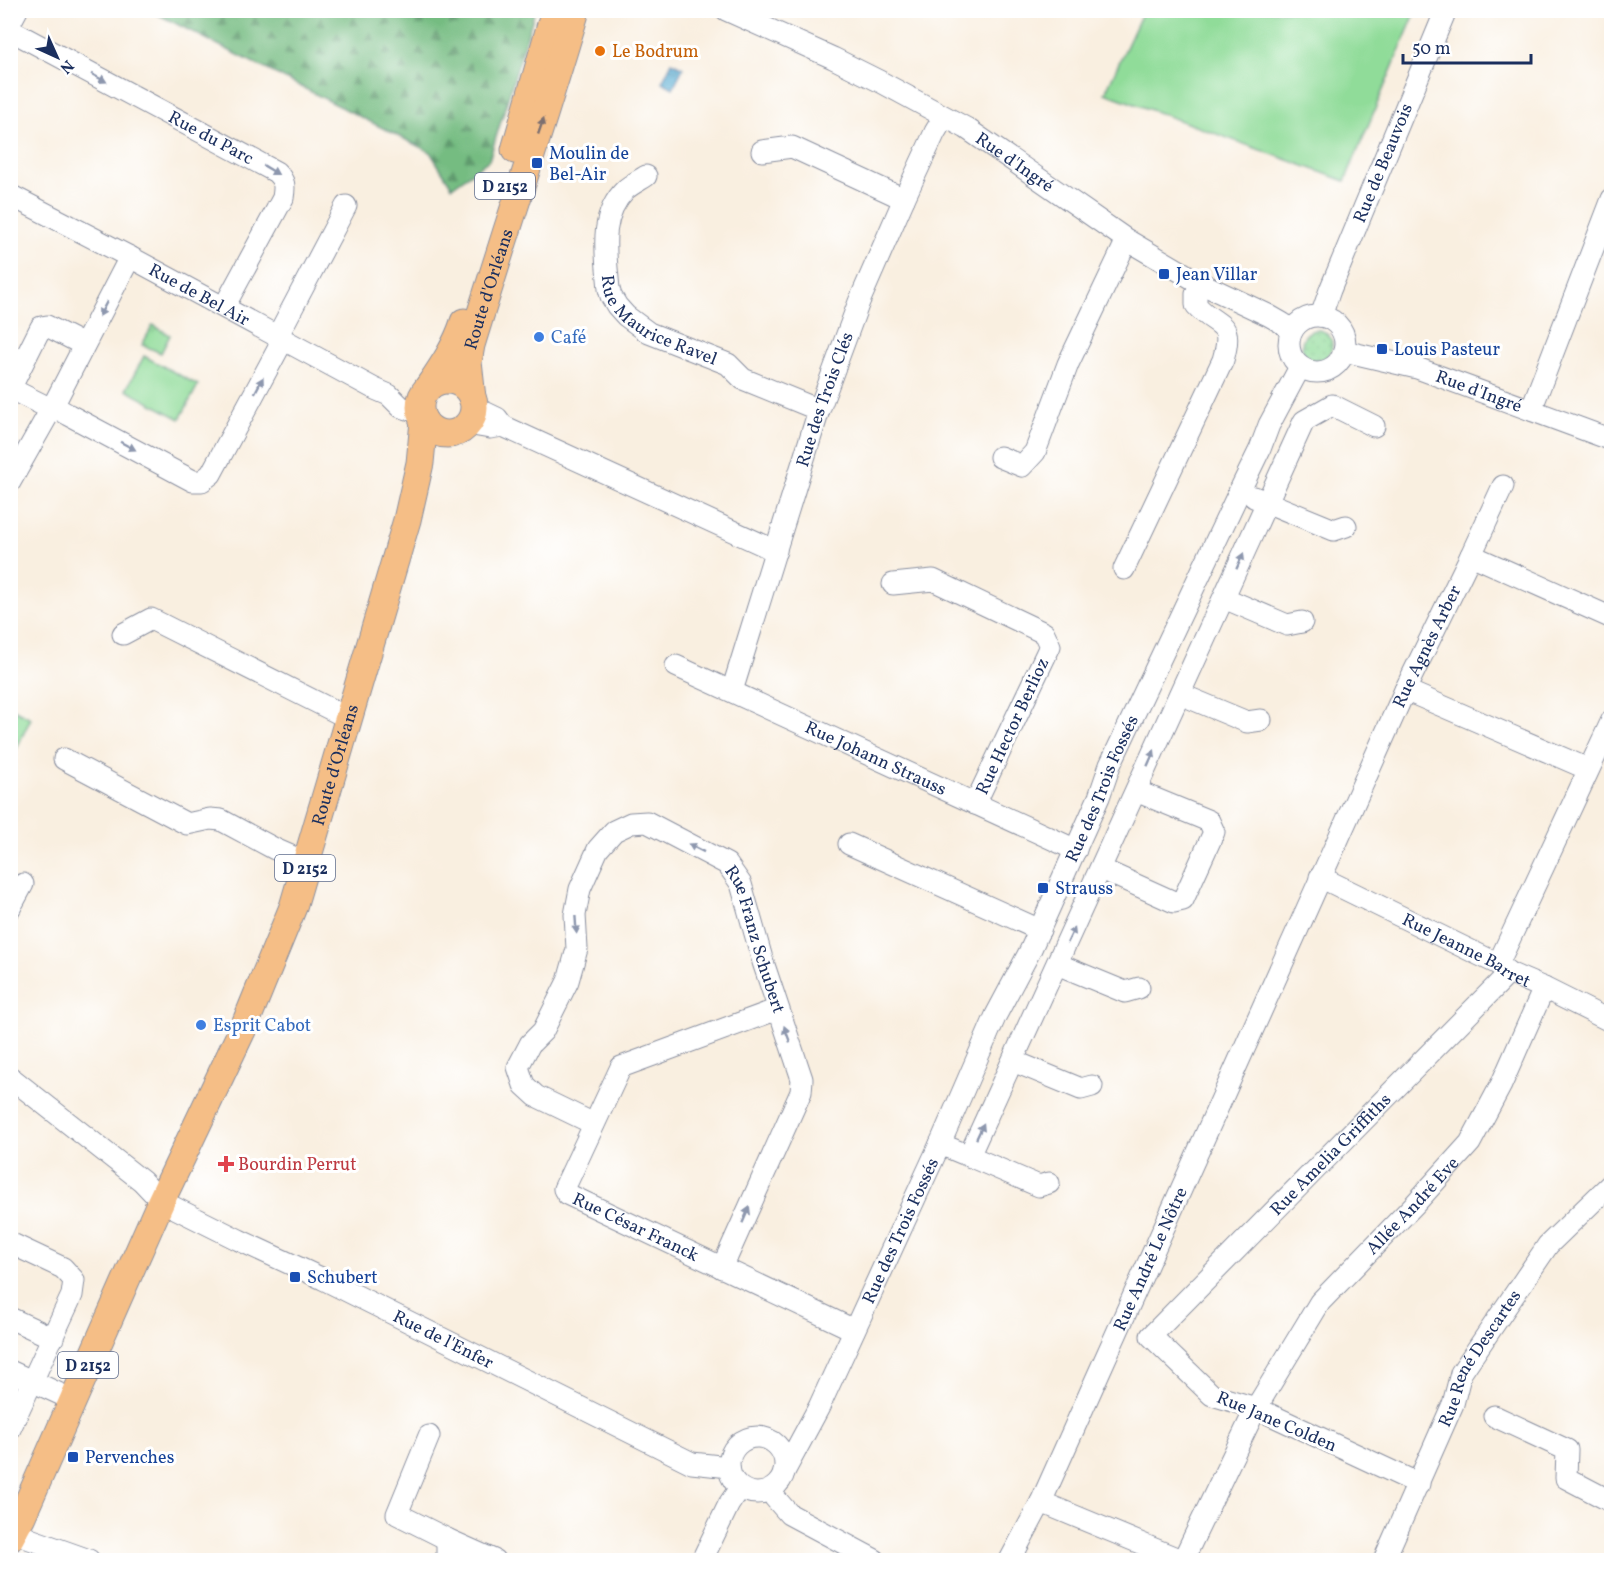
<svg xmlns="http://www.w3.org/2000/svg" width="1622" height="1571" viewBox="0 0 1622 1571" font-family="Vollkorn,serif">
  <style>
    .grass { fill: url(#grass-dots); stroke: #56867c; stroke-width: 1.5 }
    .forest { fill: url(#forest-firs); stroke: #487670; stroke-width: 1.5 }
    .park { fill: url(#park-crowns); stroke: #56867c; stroke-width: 1.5 }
    .garden { fill: #90dc99; stroke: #56867c; stroke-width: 1.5 }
    .water { fill: url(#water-ripples); stroke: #376c96; stroke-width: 1.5 }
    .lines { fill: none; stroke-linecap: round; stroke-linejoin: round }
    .minor-casing { stroke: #8a8f9f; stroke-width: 23 }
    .major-casing { stroke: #8a8f9f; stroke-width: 29 }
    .minor { stroke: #fff; stroke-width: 21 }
    .major { stroke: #f5be86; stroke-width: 27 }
    .oneway { fill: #8d97ae }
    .oneway2 { fill: #7d6f70 }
    .food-dot { fill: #e8710a; stroke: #fff; stroke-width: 2 }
    .transit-dot { fill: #1a4fb4; stroke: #fff; stroke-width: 2 }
    .shop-dot { fill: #3f7fe0; stroke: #fff; stroke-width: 2 }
    .health-dot { fill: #e0444e; stroke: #fff; stroke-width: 2 }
    .labels { text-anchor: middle; stroke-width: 6; stroke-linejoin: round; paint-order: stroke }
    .shield { fill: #fff; stroke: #5f6d8e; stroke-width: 1.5 }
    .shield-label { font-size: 16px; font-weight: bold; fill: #1b2f5e }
    .food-label { font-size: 18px; fill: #c56008; stroke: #fff; text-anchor: start }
    .street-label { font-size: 18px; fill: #1b2f5e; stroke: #fff }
    .transit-label { font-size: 18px; fill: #164399; stroke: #fff; text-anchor: start }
    .shop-label { font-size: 18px; fill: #366cbe; stroke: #fff; text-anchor: start }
    .health-label { font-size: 18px; fill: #be3a42; stroke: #fff; text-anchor: start }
  </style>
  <defs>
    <pattern id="grass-dots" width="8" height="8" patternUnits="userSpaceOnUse" patternTransform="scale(1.5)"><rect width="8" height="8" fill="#90dc99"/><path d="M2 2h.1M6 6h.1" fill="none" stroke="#7cbd86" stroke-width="1.8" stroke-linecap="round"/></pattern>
    <pattern id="forest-firs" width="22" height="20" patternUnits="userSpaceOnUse" patternTransform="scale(1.5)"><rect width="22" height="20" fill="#74bc81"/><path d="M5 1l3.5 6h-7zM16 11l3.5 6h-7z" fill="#5e996d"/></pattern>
    <pattern id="park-crowns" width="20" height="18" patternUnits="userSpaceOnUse" patternTransform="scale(1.5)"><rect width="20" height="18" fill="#90dc99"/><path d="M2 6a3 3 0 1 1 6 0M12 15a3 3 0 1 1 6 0" fill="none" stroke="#7cbd86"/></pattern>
    <pattern id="water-ripples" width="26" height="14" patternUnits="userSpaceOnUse" patternTransform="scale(1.5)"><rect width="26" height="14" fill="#53a9cf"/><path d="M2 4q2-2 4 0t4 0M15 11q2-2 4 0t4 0" fill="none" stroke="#448aab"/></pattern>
  </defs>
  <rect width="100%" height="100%" fill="#fff"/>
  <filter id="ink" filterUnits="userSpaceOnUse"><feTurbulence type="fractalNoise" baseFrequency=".0167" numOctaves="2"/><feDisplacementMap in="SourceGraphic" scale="12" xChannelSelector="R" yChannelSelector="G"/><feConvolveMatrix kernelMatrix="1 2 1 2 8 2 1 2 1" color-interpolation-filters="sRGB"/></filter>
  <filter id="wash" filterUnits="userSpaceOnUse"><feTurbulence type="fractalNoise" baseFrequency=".008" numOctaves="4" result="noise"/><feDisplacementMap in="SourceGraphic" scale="24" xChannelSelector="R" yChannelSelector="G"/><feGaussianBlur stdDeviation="1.35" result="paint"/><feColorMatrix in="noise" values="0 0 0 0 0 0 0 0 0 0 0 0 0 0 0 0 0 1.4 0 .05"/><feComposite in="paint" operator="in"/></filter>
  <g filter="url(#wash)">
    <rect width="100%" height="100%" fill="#f9efe0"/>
    <circle class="grass" cx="1317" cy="345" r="15"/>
    <path class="forest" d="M153 10H535V11L489 160 452 187 430 152 153 12Z"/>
    <path class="park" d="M153 325 170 335 161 353 142 345Z"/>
    <g class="garden">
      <path d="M1143 11V10L1416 11 1345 181 1105 93Z"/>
      <path d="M144 356 198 385 180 419 126 390Z"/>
      <path d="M11 708 31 718 11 760Z"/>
    </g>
    <path class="water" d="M672 62 683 68 673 88 662 82Z"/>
  </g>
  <g filter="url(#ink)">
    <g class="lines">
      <g class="minor-casing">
        <g id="minor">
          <path id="s1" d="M726 10 833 58 881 82 966 128 1127 240 1200 283 1268 315 1282 323 1292 331"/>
          <path d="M10 23 17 10"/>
          <path id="s2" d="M10 30 276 172C285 181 285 186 283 198L224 307"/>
          <path d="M762 151 792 147 904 199"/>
          <path id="s3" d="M646 176C640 180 632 184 626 189 598 216 606 254 609 289L611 296 617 306 626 316 649 333 728 364 743 379 819 410"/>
          <path id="s4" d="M10 195 130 257 375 389 389 395 401 407 421 413"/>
          <path d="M130 257 53 406 69 415 193 481H202L211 474 283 340"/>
          <circle cx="1317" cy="344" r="28"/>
          <path id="s5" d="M1321 316 1330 290 1446 10"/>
          <path d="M277 337 346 206"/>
          <path id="s6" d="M1344 351 1417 368 1612 440"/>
          <path d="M474 407 497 418 503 426 776 551"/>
          <path d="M51 409 15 391 12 385 41 327 47 326 84 345"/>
          <path d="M1531 410 1612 199"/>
          <path d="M467 424 490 428 503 426"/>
          <path d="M1000 457 1022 466 1035 452 1068 364 1127 240"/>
          <path d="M10 482 53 406"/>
          <path d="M1254 497 1334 530 1346 526"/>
          <path d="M1471 555 1503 486"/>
          <path d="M1124 569 1223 360C1235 319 1217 329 1196 305V294L1200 283"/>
          <path d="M893 584 933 580 1044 633 1050 646 975 804"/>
          <path d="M1224 598 1287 625 1302 622"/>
          <path d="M123 634 151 619 348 718"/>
          <path id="s7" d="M676 666 1076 850"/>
          <path d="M1405 690 1588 769"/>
          <path id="s8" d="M732 691 819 410 859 302 904 199 935 132 944 117"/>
          <path d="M1180 694 1247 722 1261 720"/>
          <path d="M64 759 187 824 210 819 221 820 275 849 307 863"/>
          <path d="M849 844 1040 930"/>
          <path d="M1101 869 1174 902 1183 900 1214 832 1209 821 1136 791"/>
          <path id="s9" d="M1320 877 1498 964 1509 973 1544 988 1612 1022"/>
          <path d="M10 908 23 884"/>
          <path d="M1057 964 1125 992 1139 988"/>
          <path d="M1498 964 1612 720"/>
          <path id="s10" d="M778 1009 621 1067 564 1189 567 1194 854 1330"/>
          <path d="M1013 1061 1081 1089 1092 1086"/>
          <path id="s11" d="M10 1077 142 1181 161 1201 239 1240 323 1279 692 1463 729 1467"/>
          <path id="s12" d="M594 1124 536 1096 524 1085 518 1067 530 1044 543 1031 568 981 577 949 575 915 580 889 598 849 614 831 631 823 647 822 727 864 741 884 763 962 802 1079 801 1092 722 1268"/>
          <path d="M940 1144 969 1156 1304 421 1332 405 1374 426"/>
          <path d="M969 1156 1039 1186 1049 1183"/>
          <path d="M10 1243 63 1268 74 1280 72 1295 10 1429"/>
          <path d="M10 1318 53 1338"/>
          <path d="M10 1371 73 1400"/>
          <path d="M1494 1416 1567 1450 1566 1478 1612 1502"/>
          <path d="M429 1436 397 1514 447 1539"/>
          <circle cx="757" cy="1465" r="28"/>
          <path id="s13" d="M784 1472 819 1407 940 1144 996 1015 1030 951 1099 797 1110 765 1240 490 1260 449 1269 425 1300 367"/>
          <path id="s14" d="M1419 1484 1256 1408 1212 1395 1151 1336 1509 973"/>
          <path d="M771 1490 775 1498 789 1514 875 1560"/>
          <path d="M10 1528 30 1539 89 1560"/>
          <path d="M449 1560 447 1559V1539L494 1560"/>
          <path d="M702 1560 729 1504 740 1488"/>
          <path d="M1010 1560 1041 1502"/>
          <path id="s15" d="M1181 1560 1041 1502 1405 690 1471 555 1612 618"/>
          <path id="s16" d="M1183 1560 1256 1408 1320 1302 1414 1205 1470 1143 1501 1085 1544 988"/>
          <path id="s17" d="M1384 1560 1453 1404 1461 1373 1548 1245 1612 1183"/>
        </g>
      </g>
      <g class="major-casing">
        <g id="major">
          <path d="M515 150 555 10"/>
          <circle cx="447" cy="407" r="27"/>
          <path d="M427 389C442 367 456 347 464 322"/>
          <path id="s18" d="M472 398 468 362 471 345C505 233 543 123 576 10"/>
          <path id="s19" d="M10 1538 22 1516 161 1201 246 1022 293 907 407 520 420 463 424 421"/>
        </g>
      </g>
      <use href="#minor" class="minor"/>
      <use href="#major" class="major"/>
    </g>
    <defs><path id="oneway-solid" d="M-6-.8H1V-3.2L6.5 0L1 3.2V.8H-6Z" transform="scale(1.5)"/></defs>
    <g class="oneway">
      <use href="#oneway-solid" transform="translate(99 78) rotate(28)"/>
      <use href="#oneway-solid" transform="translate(271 170) rotate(31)"/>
      <use href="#oneway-solid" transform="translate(103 309) rotate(118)"/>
      <use href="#oneway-solid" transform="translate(259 385) rotate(-62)"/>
      <use href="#oneway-solid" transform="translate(128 446) rotate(28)"/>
      <use href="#oneway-solid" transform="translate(1240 561) rotate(-66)"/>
      <use href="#oneway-solid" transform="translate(1151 758) rotate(-66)"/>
      <use href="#oneway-solid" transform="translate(696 848) rotate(-153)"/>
      <use href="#oneway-solid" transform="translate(576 925) rotate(86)"/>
      <use href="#oneway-solid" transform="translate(1071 935) rotate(-65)"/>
      <use href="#oneway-solid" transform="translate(787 1034) rotate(-110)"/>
      <use href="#oneway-solid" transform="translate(980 1131) rotate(-65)"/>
      <use href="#oneway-solid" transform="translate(746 1215) rotate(-66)"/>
    </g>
    <use class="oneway2" href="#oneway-solid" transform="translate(541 126) rotate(-71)"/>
  </g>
  <circle class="food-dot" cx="600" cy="51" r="6"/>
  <g class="transit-dot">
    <rect x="531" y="157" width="12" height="12" rx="3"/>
    <rect x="1158" y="268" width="12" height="12" rx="3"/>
    <rect x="1376" y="343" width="12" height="12" rx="3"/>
    <rect x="1037" y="882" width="12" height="12" rx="3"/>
    <rect x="289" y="1271" width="12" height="12" rx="3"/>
    <rect x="67" y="1451" width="12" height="12" rx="3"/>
  </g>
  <g class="shop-dot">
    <circle cx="539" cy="337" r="6"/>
    <circle cx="201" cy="1025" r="6"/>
  </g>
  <path class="health-dot" d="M223 1155h6v6h6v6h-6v6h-6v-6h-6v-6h6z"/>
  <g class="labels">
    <g class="shield">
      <rect x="475" y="173" width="60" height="26" rx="4.5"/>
      <rect x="275" y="855" width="60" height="26" rx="4.5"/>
      <rect x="58" y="1352" width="60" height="26" rx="4.5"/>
    </g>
    <g class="shield-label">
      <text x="505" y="192">D 2152</text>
      <text x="305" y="874">D 2152</text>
      <text x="88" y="1371">D 2152</text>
    </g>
    <g class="food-label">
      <text x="612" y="57">Le Bodrum</text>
    </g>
    <g class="street-label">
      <text dy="6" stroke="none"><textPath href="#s2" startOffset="228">Rue du Parc</textPath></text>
      <text dy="6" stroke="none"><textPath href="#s1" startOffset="327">Rue d'Ingré</textPath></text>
      <text dy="6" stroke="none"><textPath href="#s5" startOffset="165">Rue de Beauvois</textPath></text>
      <text dy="6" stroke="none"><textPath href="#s18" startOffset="112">Route d'Orléans</textPath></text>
      <text dy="6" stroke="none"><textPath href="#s4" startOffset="214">Rue de Bel Air</textPath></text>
      <text dy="6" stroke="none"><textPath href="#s3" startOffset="189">Rue Maurice Ravel</textPath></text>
      <text dy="6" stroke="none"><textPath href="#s6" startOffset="141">Rue d'Ingré</textPath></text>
      <text dy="6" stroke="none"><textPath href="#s8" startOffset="306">Rue des Trois Clés</textPath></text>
      <text dy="6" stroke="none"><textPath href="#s15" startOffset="1090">Rue Agnès Arber</textPath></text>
      <text transform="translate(1012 726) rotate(-65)" y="6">Rue Hector Berlioz</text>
      <text dy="6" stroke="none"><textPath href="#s7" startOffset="220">Rue Johann Strauss</textPath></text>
      <text dy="6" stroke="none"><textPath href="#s19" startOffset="840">Route d'Orléans</textPath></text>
      <text dy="6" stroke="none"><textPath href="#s13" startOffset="754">Rue des Trois Fossés</textPath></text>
      <text dy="6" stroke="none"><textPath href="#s12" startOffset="568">Rue Franz Schubert</textPath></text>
      <text dy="6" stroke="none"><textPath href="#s9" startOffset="164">Rue Jeanne Barret</textPath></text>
      <text dy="6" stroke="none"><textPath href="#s14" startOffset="566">Rue Amelia Griffiths</textPath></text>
      <text dy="6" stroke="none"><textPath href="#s16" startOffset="426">Allée André Eve</textPath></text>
      <text dy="6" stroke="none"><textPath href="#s10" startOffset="384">Rue César Franck</textPath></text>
      <text dy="6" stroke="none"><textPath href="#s13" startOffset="268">Rue des Trois Fossés</textPath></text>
      <text dy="6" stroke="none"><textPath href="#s15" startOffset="418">Rue André Le Nôtre</textPath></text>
      <text dy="6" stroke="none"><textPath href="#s11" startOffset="510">Rue de l'Enfer</textPath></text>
      <text dy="6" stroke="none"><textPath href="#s17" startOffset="224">Rue René Descartes</textPath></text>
      <text transform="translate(1277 1421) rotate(23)" y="6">Rue Jane Colden</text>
    </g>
    <g class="transit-label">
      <text x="549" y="159">Moulin de<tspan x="549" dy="21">Bel-Air</tspan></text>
      <text x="1176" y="280">Jean Villar</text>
      <text x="1394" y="355">Louis Pasteur</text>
      <text x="1055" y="894">Strauss</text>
      <text x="307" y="1283">Schubert</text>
      <text x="85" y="1463">Pervenches</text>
    </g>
    <g class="shop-label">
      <text x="551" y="343">Café</text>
      <text x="213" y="1031">Esprit Cabot</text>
    </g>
    <g class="health-label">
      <text x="238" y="1170">Bourdin Perrut</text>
    </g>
  </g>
  <rect width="1622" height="1571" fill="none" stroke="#fff" stroke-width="36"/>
  <g transform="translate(57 57) rotate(135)" stroke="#ffffff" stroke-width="4.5" paint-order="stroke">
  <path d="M0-4.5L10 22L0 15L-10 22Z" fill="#1b2f5e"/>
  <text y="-9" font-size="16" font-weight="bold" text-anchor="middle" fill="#1b2f5e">N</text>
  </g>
  <path d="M1403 54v9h128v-9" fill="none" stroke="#1b2f5e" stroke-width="3"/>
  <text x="1412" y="54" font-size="18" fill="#1b2f5e" stroke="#ffffff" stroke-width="4.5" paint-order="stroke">50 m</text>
</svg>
